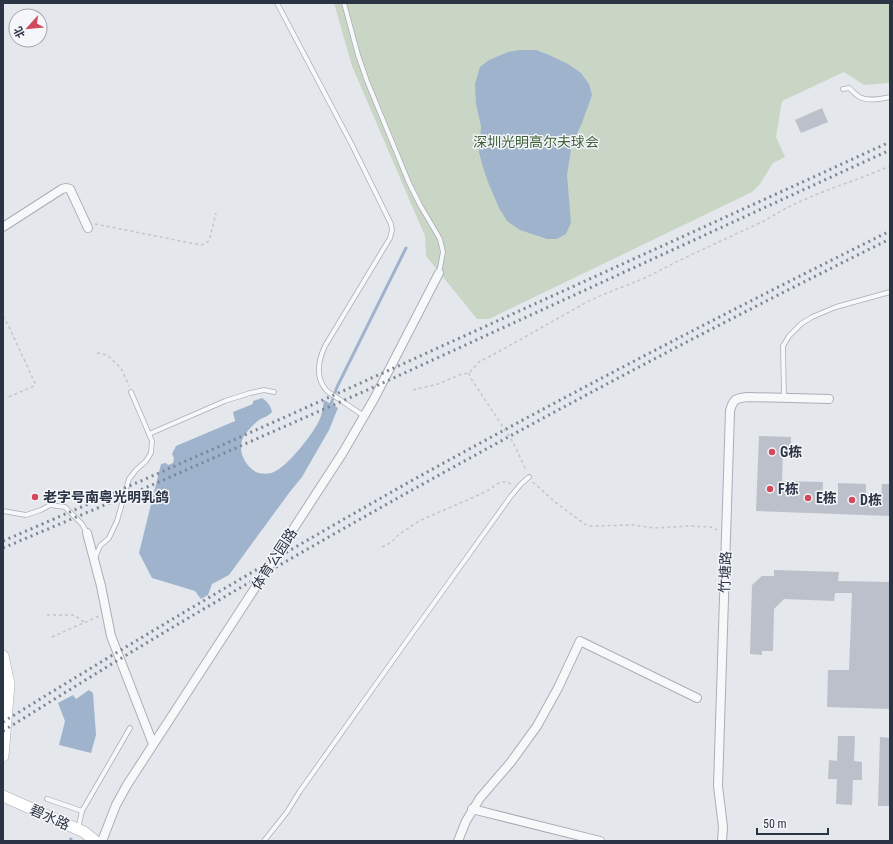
<svg xmlns="http://www.w3.org/2000/svg" width="893" height="844" viewBox="0 0 893 844" font-family="'Roboto Condensed','Noto Sans SC',sans-serif">
  <style>
    .green { fill: #c9d6c5 }
    .water { fill: #9fb4cc }
    .lines { fill: none; stroke-linecap: round; stroke-linejoin: round }
    .stream { stroke: #9fb4cc; stroke-width: 3 }
    .building { fill: #bbc0ca }
    .lane-casing { stroke: #a9aeb7; stroke-width: 5.5 }
    .street-casing { stroke: #a9aeb7; stroke-width: 10 }
    .secondary-casing { stroke: #a9aeb7; stroke-width: 12 }
    .path { stroke: #c2c5cb; stroke-width: 1.5; stroke-dasharray: 3 3; stroke-linecap: butt }
    .lane { stroke: #f7f8fa; stroke-width: 4 }
    .street { stroke: #f7f8fa; stroke-width: 8 }
    .secondary { stroke: #fff; stroke-width: 11 }
    .rail { stroke: #7d8696; stroke-width: 3; stroke-dasharray: 2 4; stroke-linecap: butt }
    .poi-dot { fill: #d1495b; stroke: #f4f6f9; stroke-width: 1.5 }
    .labels { text-anchor: middle; stroke-width: 3; stroke-linejoin: round; paint-order: stroke }
    .park-label { font-size: 14px; fill: #3f6138; stroke: #f4f6f9 }
    .poi-label { font-size: 14px; font-weight: bold; fill: #2b3445; stroke: #f4f6f9; text-anchor: start }
    .street-label { font-size: 14px; fill: #2b3445; stroke: #f4f6f9 }
  </style>
  <rect width="100%" height="100%" fill="#e4e7ec"/>
  <path class="green" d="M334 3H890V83L864 85 844 72 782 101 776 137 785 157 773 163 760 184 752 192 489 319H477L426 256 425 236 352 66Z"/>
  <g class="water">
    <path d="M520 50H536L549 55 568 64 581 73 589 84 592 95 582 123 572 144 567 175 571 223 566 234 557 239H547L520 230 507 221 499 208 488 182 482 164 479 152 481 126 476 104 475 84 480 67 489 60 508 52Z"/>
    <path d="M262 398C267 401 271 406 272 412 269 416 264 417 259 420 255 423 245 433 243 438 237 450 245 466 256 472 260 474 267 474 271 473 286 469 312 435 319 421 322 415 323 407 324 400L338 408 329 430 302 477 289 493 229 575 212 584 208 595 201 599 195 591 152 578 139 553 161 464 166 463 168 465 173 463 174 458 172 454 176 446 235 421 233 412 253 404V401Z"/>
    <path d="M89 690 93 693 96 735 91 753 59 745 65 721 58 703 73 695 76 699Z"/>
  </g>
  <g class="lines">
    <g class="stream">
      <path d="M331 404 337 387 406 248"/>
      <path d="M70 841 71 839"/>
    </g>
  </g>
  <g class="building">
    <path d="M822 108 828 122 801 133 795 120Z"/>
    <path d="M759 436 791 437V450H783L782 481 823 482 822 502 838 503V483L866 484V503L881 504 882 484H890V516L756 511Z"/>
    <path d="M774 570 839 572 838 581 890 582V709L827 707 828 670H849L852 593H835L834 601 784 599 774 609 773 651H762V655L750 654 752 585 762 576H774Z"/>
    <path d="M838 736H855L854 761 862 762V780H853L852 805 836 804 837 779H828L829 760 837 761Z"/>
    <path d="M880 737 890 738V806H878Z"/>
  </g>
  <g class="lines">
    <g class="lane-casing">
      <g id="lane">
        <path d="M277 3 352 145 391 224 392 230 390 238 325 346C318 361 315 378 327 391L364 416"/>
        <path d="M344 3 358 55 367 81 409 183 420 205 440 239 443 252 439 273"/>
        <path d="M843 89 849 88C852 90 855 94 858 96 867 102 881 99 890 97"/>
        <path d="M784 398 783 346 789 336 801 324 812 317 836 307 890 292"/>
        <path d="M149 434 225 401 250 393 264 390 274 392"/>
        <path d="M3 511 26 515 41 510 50 505 65 507 82 524 87 533"/>
        <path d="M95 558 100 546 109 538 117 521 129 479 136 470 146 461 151 453 152 441 131 392"/>
        <path d="M47 799 82 811"/>
        <path d="M78 829 82 811 130 728"/>
        <path d="M264 841 287 812 300 791 406 642 465 560 511 496 521 484 529 477"/>
      </g>
    </g>
    <g class="street-casing">
      <g id="street">
        <path d="M3 227 62 189 66 188 70 189 88 228"/>
        <path d="M87 533 101 586 111 636 153 744"/>
        <path d="M472 809 600 841"/>
        <path d="M102 841 116 805 127 785 342 454 374 399 439 273"/>
        <path d="M458 841 466 821 480 798 511 762 537 726 558 688 580 641 697 698"/>
        <path d="M722 841 723 827 718 786 730 411C733 399 736 398 748 397L829 399"/>
      </g>
    </g>
    <g class="secondary-casing">
      <g id="secondary">
        <path d="M3 656 9 684 3 756"/>
        <path d="M3 796 84 832 95 841"/>
      </g>
    </g>
    <g class="path">
      <path d="M95 224 201 245 206 243 209 241 216 213"/>
      <path d="M3 316 9 327 35 383V385L32 387 6 398"/>
      <path d="M97 353 107 355 121 368 129 386"/>
      <path d="M469 373 470 377 513 442 526 470"/>
      <path d="M413 390 438 384 462 374 469 373 479 362 498 352 587 302 602 295 645 278 680 260 766 220C804 195 849 184 890 166"/>
      <path d="M533 482 555 502 586 525 591 526 632 525 655 528 689 526 711 527 717 530"/>
      <path d="M382 547 392 542 397 536 419 521 474 497 487 491 497 484 502 482H508L512 485"/>
      <path d="M47 615H74L84 622"/>
      <path d="M52 637 99 616"/>
    </g>
    <use href="#lane" class="lane"/>
    <use href="#street" class="street"/>
    <use href="#secondary" class="secondary"/>
    <g class="rail">
      <path d="M3 541C135 484 266 426 396 367 561 292 726 217 890 142"/>
      <path d="M3 548 152 485 374 387 890 150"/>
      <path d="M3 722C137 639 273 559 411 481 568 394 729 311 890 231"/>
      <path d="M3 731C85 680 168 629 252 581 461 460 673 346 890 239"/>
    </g>
  </g>
  <g class="poi-dot">
    <circle cx="772" cy="452" r="4"/>
    <circle cx="770" cy="489" r="4"/>
    <circle cx="35" cy="497" r="4"/>
    <circle cx="808" cy="498" r="4"/>
    <circle cx="852" cy="500" r="4"/>
  </g>
  <g class="labels">
    <g class="park-label">
      <text x="536" y="147">深圳光明高尔夫球会</text>
    </g>
    <g class="poi-label">
      <text x="780" y="457">G栋</text>
      <text x="778" y="494">F栋</text>
      <text x="43" y="502">老字号南粤光明乳鸽</text>
      <text x="816" y="503">E栋</text>
      <text x="860" y="505">D栋</text>
    </g>
    <g class="street-label">
      <text transform="translate(274 559) rotate(-57)" y="5">体育公园路</text>
      <text transform="translate(725 572) rotate(-88)" y="5">竹塘路</text>
      <text transform="translate(50 817) rotate(24)" y="5">碧水路</text>
    </g>
  </g>
  <rect width="893" height="844" fill="none" stroke="#2b3445" stroke-width="8"/>
  <g transform="translate(28 28) rotate(243)"><circle r="19" fill="#f4f6f9" stroke="#a4a8b1"/>
  <path d="M0-3L7 15L0 10L-7 15Z" fill="#d1495b"/>
  <text y="-6" font-size="11" font-weight="bold" text-anchor="middle" fill="#2b3445">北</text>
  </g>
  <path d="M757 828v6h71v-6" fill="none" stroke="#2b3445" stroke-width="2"/>
  <text x="763" y="828" font-size="12" fill="#2b3445" stroke="#f4f6f9" stroke-width="3" paint-order="stroke">50 m</text>
</svg>
